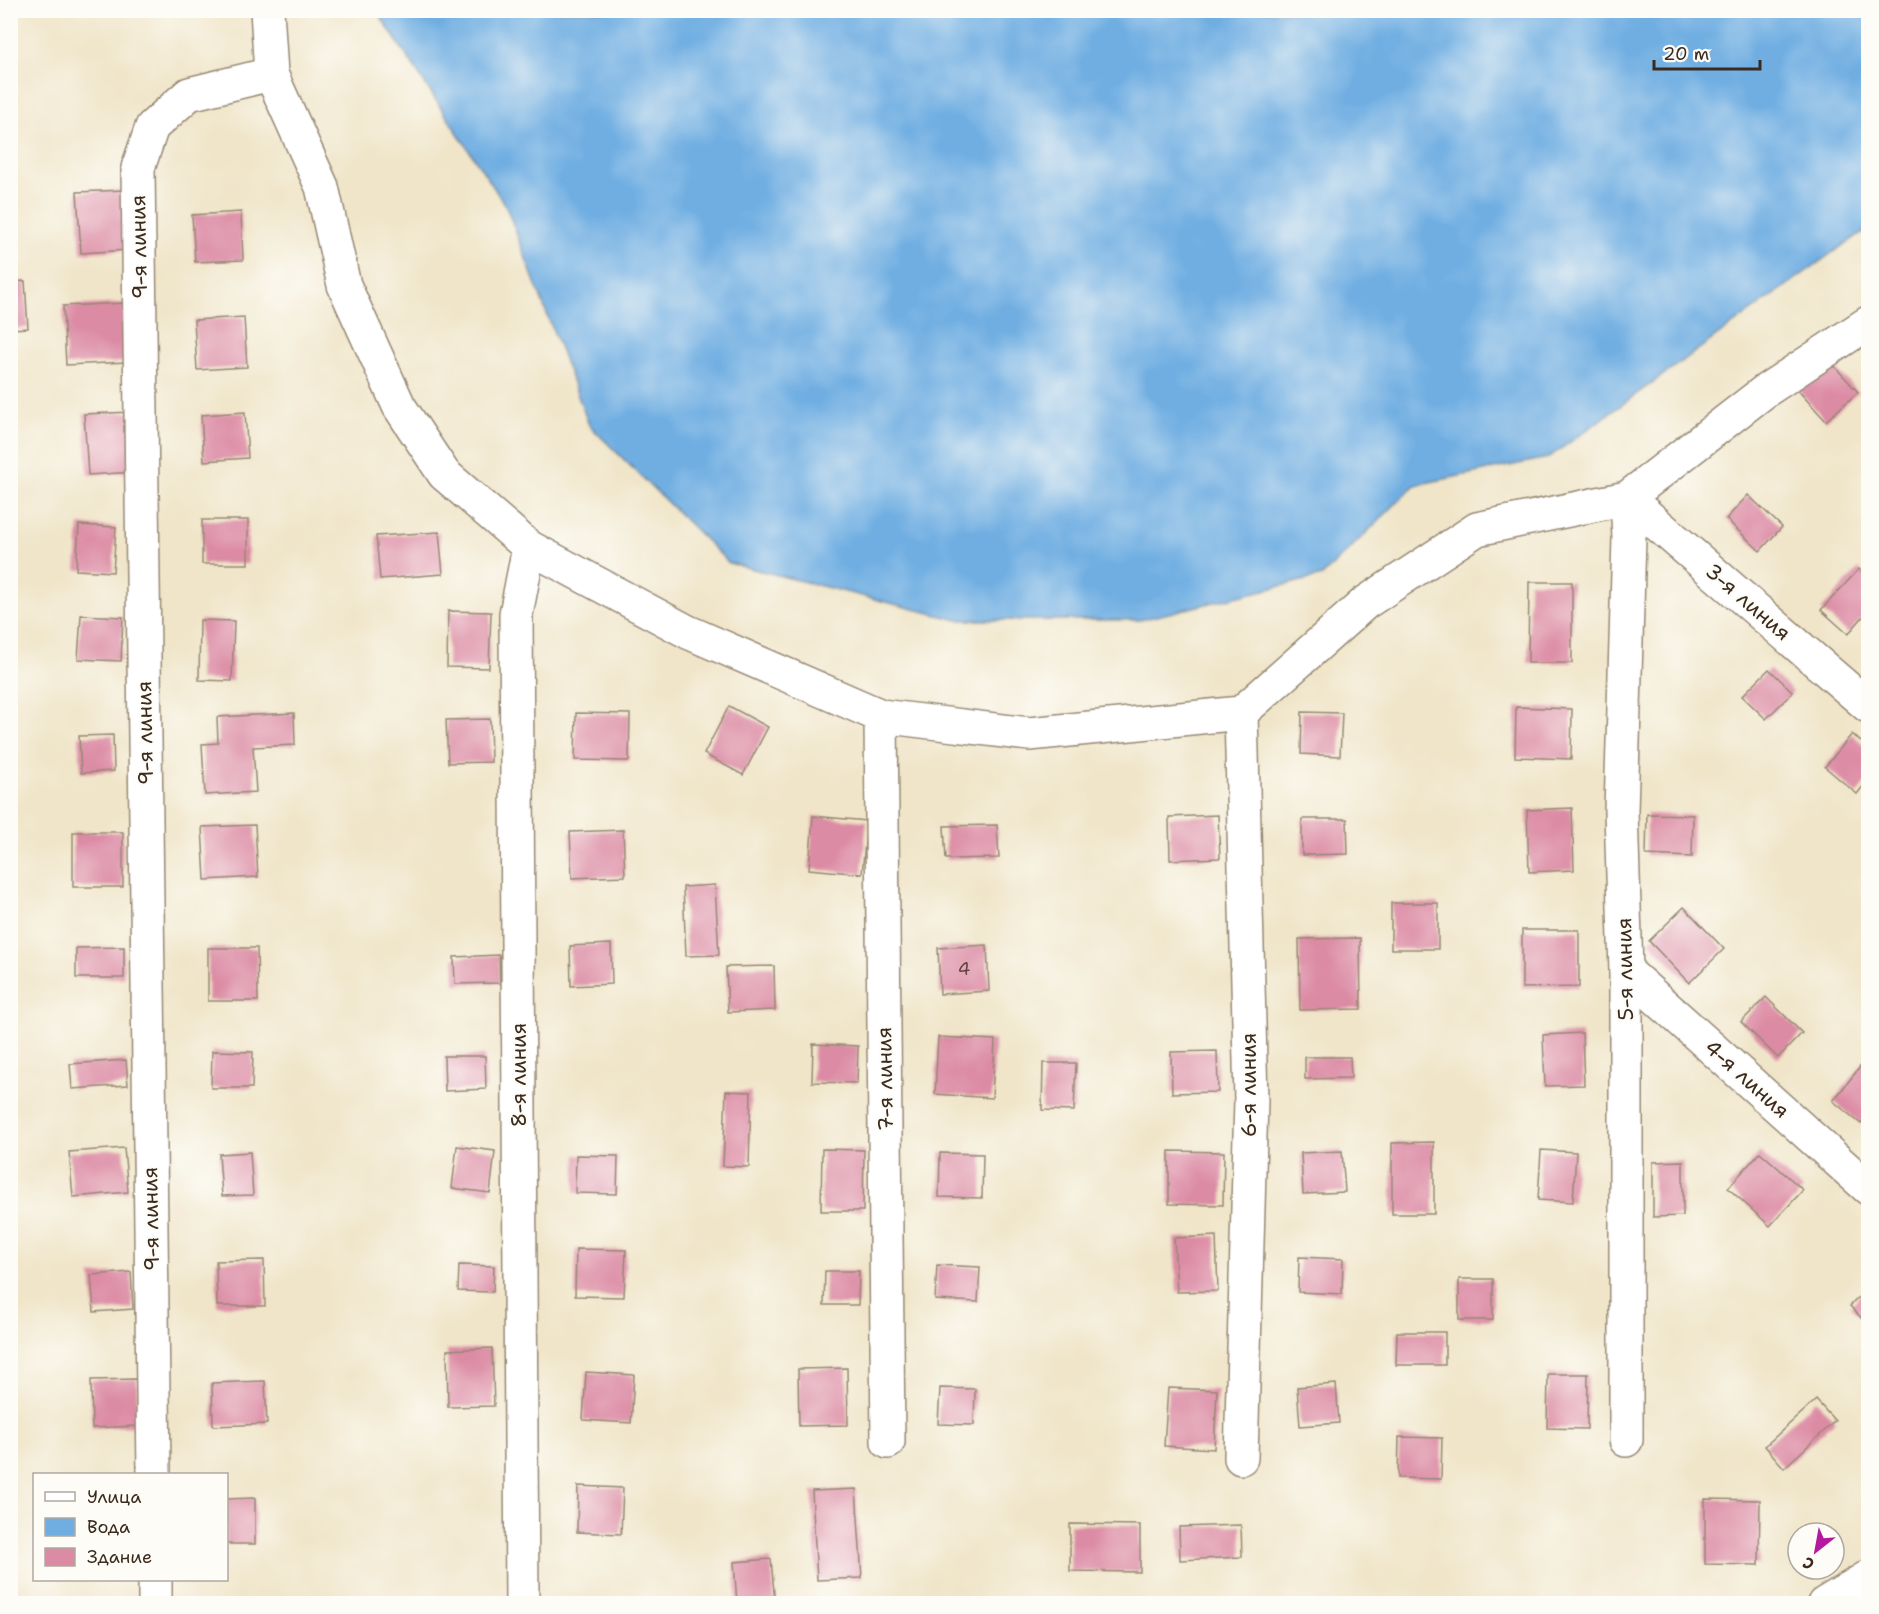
<svg xmlns="http://www.w3.org/2000/svg" width="1879" height="1614" viewBox="0 0 1879 1614" font-family="'Shantell Sans',sans-serif">
  <style>
    .water { fill: #70aee2; stroke: #566c80; stroke-width: 1.5 }
    .building { fill: #dc8ba4 }
    .lines { fill: none; stroke-linecap: round; stroke-linejoin: round }
    .street-casing { stroke: #968874; stroke-width: 36 }
    .street { stroke: #fff; stroke-width: 33 }
    .labels { text-anchor: middle; stroke-width: 4.5; stroke-linejoin: round; paint-order: stroke }
    .number-label { font-size: 18px; fill: #634240 }
    .street-label { font-size: 21px; fill: #3b2a1e; stroke: #fdfcf7 }
  </style>
  <rect width="100%" height="100%" fill="#fdfcf7"/>
  <filter id="ink" filterUnits="userSpaceOnUse"><feTurbulence type="fractalNoise" baseFrequency=".0167" numOctaves="2"/><feDisplacementMap in="SourceGraphic" scale="12" xChannelSelector="R" yChannelSelector="G"/><feConvolveMatrix kernelMatrix="1 2 1 2 8 2 1 2 1" color-interpolation-filters="sRGB"/></filter>
  <filter id="wash" filterUnits="userSpaceOnUse"><feTurbulence type="fractalNoise" baseFrequency=".008" numOctaves="4" result="noise"/><feDisplacementMap in="SourceGraphic" scale="24" xChannelSelector="R" yChannelSelector="G"/><feGaussianBlur stdDeviation="1.35" result="paint"/><feColorMatrix in="noise" values="0 0 0 0 0 0 0 0 0 0 0 0 0 0 0 0 0 1.4 0 .05"/><feComposite in="paint" operator="in"/></filter>
  <g filter="url(#wash)">
    <rect width="100%" height="100%" fill="#f0e5c9"/>
    <path class="water" d="M377 11H1868V229L1836 250 1548 458 1415 485 1322 576 1140 620H958L729 563 589 425 506 206Z"/>
    <g id="blocks">
      <g class="building">
        <path d="M125 190 128 250 81 253 77 192Z"/>
        <path d="M241 212 243 260 195 262 192 215Z"/>
        <path d="M25 281 28 328 10 329V282Z"/>
        <path d="M124 303 127 362 66 365 63 306Z"/>
        <path d="M244 317 247 367 197 370 194 320Z"/>
        <path d="M1826 357 1858 392 1826 421 1794 386Z"/>
        <path d="M132 412 135 472 88 475 84 414Z"/>
        <path d="M245 412 248 458 204 461 201 415Z"/>
        <path d="M1748 495 1782 527 1760 551 1726 519Z"/>
        <rect x="202" y="520" width="46" height="44"/>
        <path d="M79 525 116 527 113 572 76 570Z"/>
        <path d="M439 532 443 574 380 579 376 536Z"/>
        <path d="M1859 569 1868 578V611L1848 634 1821 610Z"/>
        <path d="M1529 582H1572V663H1528Z"/>
        <path d="M448 611 491 612 489 668 447 667Z"/>
        <path d="M81 615 123 617 121 661 78 659Z"/>
        <path d="M200 620 234 621 232 681 199 680Z"/>
        <path d="M1769 669 1793 692 1766 719 1742 696Z"/>
        <path d="M729 706 768 727 743 775 704 754Z"/>
        <path d="M1516 707 1572 709 1571 759 1515 757Z"/>
        <path d="M1302 712 1342 713 1340 756 1301 754Z"/>
        <path d="M294 713 295 745 253 747 256 792 205 795 202 744 218 743 217 717Z"/>
        <path d="M576 713 630 714 629 761 575 760Z"/>
        <path d="M490 719 491 762 448 763 446 720Z"/>
        <path d="M1852 734 1868 748V780L1857 794 1825 767Z"/>
        <path d="M113 735 114 771 81 773 79 736Z"/>
        <path d="M1572 808 1574 870 1529 872 1527 810Z"/>
        <path d="M1647 814 1693 815 1692 857 1646 855Z"/>
        <path d="M1218 815 1220 858 1170 860 1169 817Z"/>
        <path d="M813 816 867 821 862 874 809 869Z"/>
        <path d="M1302 819H1347L1348 854 1302 855Z"/>
        <path d="M255 825 258 877 205 880 202 827Z"/>
        <path d="M997 825 999 858 946 859 944 826Z"/>
        <path d="M623 830 625 876 572 878 570 832Z"/>
        <rect x="73" y="832" width="50" height="55"/>
        <path d="M715 885 719 955 686 956 683 887Z"/>
        <rect x="1391" y="903" width="47" height="46"/>
        <path d="M1684 907 1724 949 1689 983 1649 941Z"/>
        <path d="M1522 930H1579V987L1522 988Z"/>
        <path d="M1360 938 1361 1009 1300 1010 1299 939Z"/>
        <path d="M611 944 612 984 571 986 570 946Z"/>
        <path d="M987 945 989 991 940 994 938 948Z"/>
        <path d="M124 947V978H76V948Z"/>
        <path d="M208 948H257L258 1001H208Z"/>
        <path d="M499 955 500 983 455 984 454 957Z"/>
        <path d="M774 966 775 1010 728 1012 726 967Z"/>
        <path d="M1766 997 1802 1033 1778 1058 1741 1022Z"/>
        <path d="M1582 1033 1584 1085 1545 1086 1543 1035Z"/>
        <path d="M938 1037 995 1040 992 1098 935 1094Z"/>
        <path d="M813 1044 858 1046 857 1083 812 1082Z"/>
        <path d="M212 1051 253 1052 252 1088H211Z"/>
        <path d="M1217 1051 1218 1092 1172 1093 1171 1052Z"/>
        <path d="M444 1056H485L486 1089 445 1091Z"/>
        <path d="M1305 1057H1350L1351 1078 1305 1079Z"/>
        <path d="M1868 1057V1114L1861 1124 1833 1101Z"/>
        <path d="M126 1060 128 1085 72 1089 70 1064Z"/>
        <path d="M1043 1063H1076L1074 1111 1042 1110Z"/>
        <path d="M726 1091 751 1092 749 1167 723 1166Z"/>
        <path d="M1434 1142V1214H1392V1143Z"/>
        <path d="M457 1146 495 1151 490 1193 452 1188Z"/>
        <path d="M124 1148 128 1192 73 1197 69 1152Z"/>
        <path d="M822 1149 864 1150 863 1211H821Z"/>
        <path d="M1541 1150 1576 1152 1573 1202 1538 1200Z"/>
        <path d="M1169 1151 1224 1152 1223 1205 1169 1204Z"/>
        <path d="M1342 1151 1345 1192 1303 1194 1301 1153Z"/>
        <path d="M250 1152 253 1195 222 1196 219 1154Z"/>
        <path d="M1760 1152 1803 1190 1770 1226 1728 1188Z"/>
        <path d="M940 1153 983 1154 982 1198 939 1197Z"/>
        <path d="M576 1155 618 1156 617 1194 575 1193Z"/>
        <path d="M1683 1161V1216L1653 1217V1162Z"/>
        <path d="M1216 1236 1218 1291 1177 1292 1174 1238Z"/>
        <path d="M576 1249 626 1250 624 1297 575 1296Z"/>
        <path d="M1299 1257 1343 1259 1342 1294 1298 1292Z"/>
        <path d="M264 1260 265 1306H217L216 1261Z"/>
        <path d="M459 1265 494 1266 493 1292 458 1291Z"/>
        <path d="M937 1265 980 1267 978 1302 935 1300Z"/>
        <path d="M825 1271H859L858 1305H824Z"/>
        <path d="M131 1272 133 1309 94 1312 91 1275Z"/>
        <rect x="1459" y="1279" width="34" height="41"/>
        <path d="M1868 1288V1325L1850 1306Z"/>
        <path d="M1397 1332H1445V1365H1396Z"/>
        <path d="M492 1348 494 1406 448 1407 447 1350Z"/>
        <path d="M847 1368 848 1425 799 1426 798 1369Z"/>
        <path d="M586 1372 634 1375 631 1423 583 1420Z"/>
        <path d="M1548 1374H1588L1587 1429 1547 1428Z"/>
        <path d="M137 1379 138 1426 92 1428 91 1380Z"/>
        <path d="M265 1381 267 1424 213 1426 212 1383Z"/>
        <path d="M1336 1384 1339 1423 1300 1426 1297 1387Z"/>
        <path d="M940 1388 975 1389 974 1425 938 1424Z"/>
        <path d="M1168 1388 1217 1390 1214 1449 1164 1446Z"/>
        <path d="M1816 1400 1835 1421 1784 1468 1765 1446Z"/>
        <path d="M1399 1437 1442 1438 1441 1479 1398 1478Z"/>
        <path d="M578 1486 623 1488 621 1534 577 1532Z"/>
        <path d="M856 1489 862 1578 817 1580 812 1491Z"/>
        <path d="M255 1498V1544H226V1499Z"/>
        <path d="M1705 1499 1760 1500 1759 1565 1705 1564Z"/>
        <path d="M1070 1524 1140 1525V1572L1070 1571Z"/>
        <path d="M1241 1525 1242 1557 1180 1560 1179 1527Z"/>
        <path d="M771 1559 775 1604H737L734 1562Z"/>
      </g>
    </g>
  </g>
  <g filter="url(#ink)">
    <use href="#blocks" fill-opacity="0" stroke="#968874" stroke-width="1.5"/>
    <g class="lines">
      <g class="street-casing">
        <g id="street">
          <path d="M267 10 271 74 322 187 344 285 399 406 444 474 529 547 688 632 881 716 1029 734 1241 713 1365 603 1477 529 1627 498 1765 391 1868 323"/>
          <path d="M1627 498 1868 706"/>
          <path d="M1241 713 1251 1100 1241 1458"/>
          <path d="M881 716 888 1442"/>
          <path d="M1626 971 1868 1188"/>
          <path d="M1626 1440V971L1621 811 1629 538 1627 498"/>
          <path d="M154 1474 138 168 152 127 189 94 271 74"/>
          <path d="M155 1580V1604"/>
          <path d="M522 1604 516 614 529 547"/>
          <path d="M1824 1604 1868 1577"/>
        </g>
      </g>
      <use href="#street" class="street"/>
    </g>
  </g>
  <g class="labels">
    <g class="number-label">
      <text x="964" y="975">4</text>
    </g>
    <g class="street-label">
      <text transform="translate(139 247) rotate(-91)" y="7">9-я линия</text>
      <text transform="translate(1748 602) rotate(41)" y="7">3-я линия</text>
      <text transform="translate(145 733) rotate(-91)" y="7">9-я линия</text>
      <text transform="translate(1625 969) rotate(-91)" y="7">5-я линия</text>
      <text transform="translate(519 1075) rotate(-90)" y="7">8-я линия</text>
      <text transform="translate(885 1079) rotate(-91)" y="7">7-я линия</text>
      <text transform="translate(1747 1079) rotate(42)" y="7">4-я линия</text>
      <text transform="translate(1249 1085) rotate(-90)" y="7">6-я линия</text>
      <text transform="translate(151 1219) rotate(-91)" y="7">9-я линия</text>
    </g>
  </g>
  <rect width="1879" height="1614" fill="none" stroke="#fdfcf7" stroke-width="36"/>
  <rect x="33" y="1473" width="195" height="108" fill="#fdfcf7" stroke="#afa8a0" stroke-width="1.5"/>
  <rect x="45" y="1492" width="30" height="9" fill="#ffffff" stroke="#afa8a0" stroke-width="1.5"/>
  <text x="87" y="1503" font-size="18" fill="#3b2a1e">Улица</text>
  <rect x="45" y="1518" width="30" height="18" fill="#70aee2" stroke="#afa8a0" stroke-width="1.5"/>
  <text x="87" y="1533" font-size="18" fill="#3b2a1e">Вода</text>
  <rect x="45" y="1548" width="30" height="18" fill="#dc8ba4" stroke="#afa8a0" stroke-width="1.5"/>
  <text x="87" y="1563" font-size="18" fill="#3b2a1e">Здание</text>
  <g transform="translate(1816 1551) rotate(211)"><circle r="28" fill="#fdfcf7" stroke="#afa8a0" stroke-width="1.5"/>
  <path d="M0-4.5L10 22L0 15L-10 22Z" fill="#b5179e"/>
  <text y="-9" font-size="16" font-weight="bold" text-anchor="middle" fill="#3b2a1e">С</text>
  </g>
  <path d="M1654 60v9h106v-9" fill="none" stroke="#3b2a1e" stroke-width="3"/>
  <text x="1663" y="60" font-size="18" fill="#3b2a1e" stroke="#fdfcf7" stroke-width="4.5" paint-order="stroke">20 m</text>
</svg>
